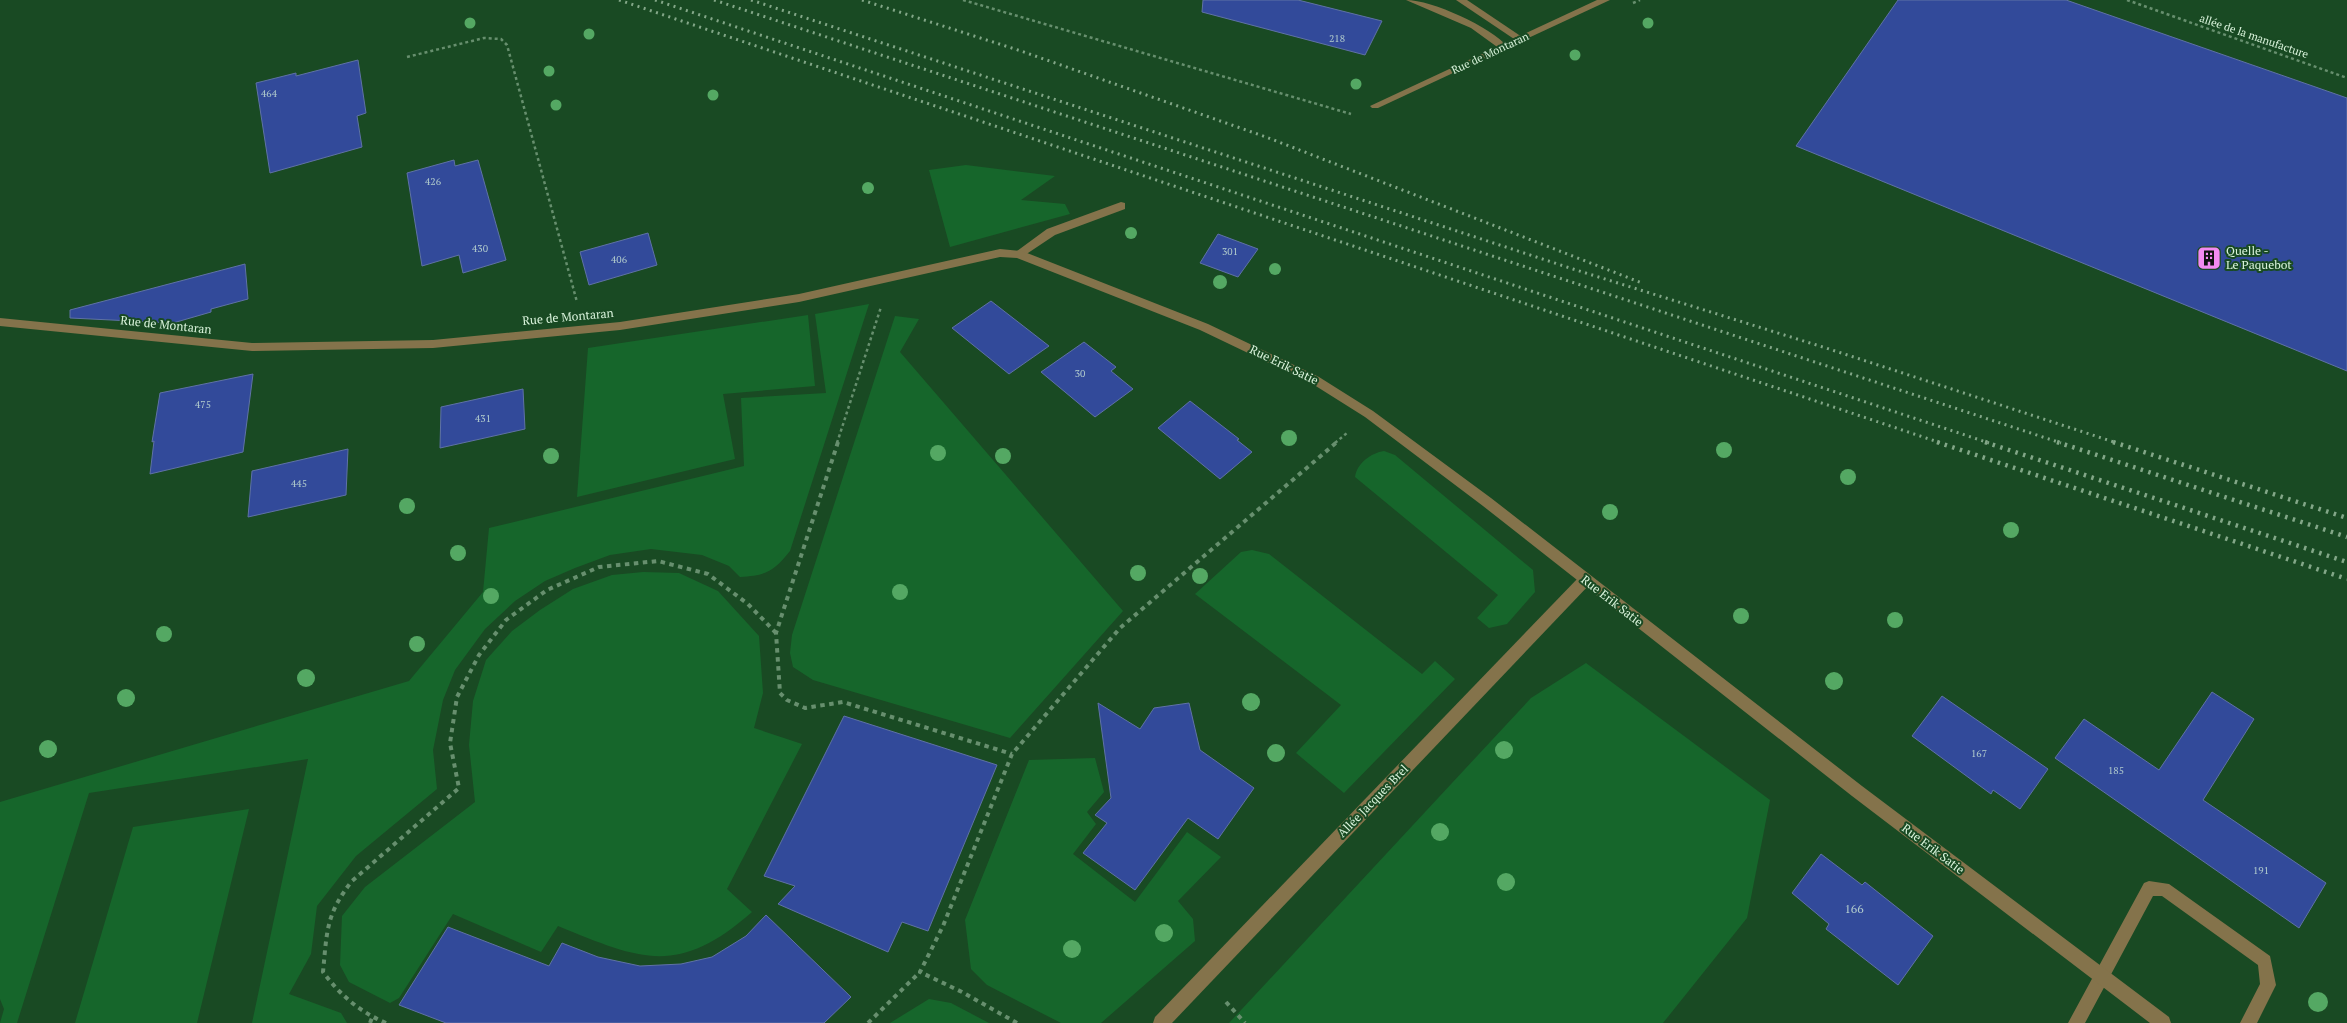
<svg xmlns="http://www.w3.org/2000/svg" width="2347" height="1023" viewBox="0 0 2347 1023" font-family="'PT Serif',serif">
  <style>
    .green { fill: #16662b }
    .building { fill: #324a9a; stroke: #5f72a5 }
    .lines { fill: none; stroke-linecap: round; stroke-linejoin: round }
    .path-far1 { stroke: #678f6e; stroke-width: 2.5; stroke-dasharray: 3 3; stroke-linecap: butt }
    .path { stroke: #678f6e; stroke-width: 4; stroke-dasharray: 4.5 4.5; stroke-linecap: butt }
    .service { fill: #84734b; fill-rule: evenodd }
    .minor { fill: #84734b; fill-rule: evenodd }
    .tertiary { fill: #84734b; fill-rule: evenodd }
    .rail-far1 { stroke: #83a788; stroke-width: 3; stroke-dasharray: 2 4.5; stroke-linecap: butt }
    .rail { stroke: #83a788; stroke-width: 4.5; stroke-dasharray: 2.5 5.5; stroke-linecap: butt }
    .tree { fill: #54a863 }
    .labels { text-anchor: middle; stroke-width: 4; stroke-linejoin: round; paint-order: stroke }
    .number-label { font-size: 10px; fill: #b0cacc }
    .far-street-label { font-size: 11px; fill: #daf4dc; stroke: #194a23 }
    .poi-label { font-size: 12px; fill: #daf4dc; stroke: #194a23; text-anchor: start }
    .street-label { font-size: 12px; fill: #daf4dc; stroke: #194a23 }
    .near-number-label { font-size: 12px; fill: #b0cacc }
  </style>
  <rect width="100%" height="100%" fill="#194a23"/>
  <g class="green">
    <path d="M966 165 1055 176 1021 200 1065 204 1070 214 950 247 929 170Z"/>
    <path d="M869 304 790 551C773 572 767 575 740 577L729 566 702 555 651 549 610 555 575 568 545 581 515 601 485 629 455 670 443 700 433 750 437 789 356 856 317 906 311 954 289 994 341 1013 347 1023H252L308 759 89 793 17 1023H0L4 1009 0 999V802L409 681 483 592 489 528 744 466 741 398 826 393 815 314Z"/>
    <path d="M808 315 815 386 723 394 735 459 577 497 588 348Z"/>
    <path d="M895 316 919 319 900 352 1123 611 1010 738 813 680 793 667 790 653 792 635Z"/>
    <path d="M1384 451 1395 455 1533 570 1535 592 1507 624 1489 628 1477 618 1498 595 1355 477C1357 463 1371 453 1384 451Z"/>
    <path d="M1252 550 1269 554 1422 674 1435 661 1455 679 1344 793 1296 753 1341 705 1195 594 1241 552Z"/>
    <path d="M643 572 679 573 718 591 759 636 763 693 754 728 802 744 727 889 752 912C678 977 641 960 558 926L541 952 453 914 399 998 390 1003 349 982 340 965 342 916 365 887 475 802 469 745 473 701 486 660 512 631 540 610 573 589 612 575Z"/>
    <path d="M1586 663 1770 800 1747 918 1663 1023H1229L1531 698Z"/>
    <path d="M1095 758 1104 792 1087 812 1096 824 1073 854 1135 902 1187 832 1221 857 1178 901 1193 919 1195 941 1101 1023H1061L987 985 971 969 965 920 1029 760Z"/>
    <path d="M249 809 197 1023H75L133 827Z"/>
    <path d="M929 999 951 1003 989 1023H890Z"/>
  </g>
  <g class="building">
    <path d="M1203 0H1298L1382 21 1365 55 1202 12Z"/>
    <path d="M1898 0H2066L2347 98V371L1796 146Z"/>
    <path d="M358 60 366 113 357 116 362 147 270 173 256 83 296 73V76Z"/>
    <path d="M454 160 455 166 478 160 506 260 463 273 459 255 422 266 407 173Z"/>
    <path d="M648 233 657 265 589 285 580 252Z"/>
    <path d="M1218 234 1258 249 1238 277 1200 263Z"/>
    <path d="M245 264 248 299 211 309V312L173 323 70 318V310Z"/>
    <path d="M991 301 1049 346 1009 374 952 328Z"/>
    <path d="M1084 342 1116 367 1111 371 1133 389 1095 417 1041 372Z"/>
    <path d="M253 374 243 452 150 474 154 441 152 442 160 393Z"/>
    <path d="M523 389 525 429 440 448 441 407Z"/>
    <path d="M1190 401 1239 439 1237 440 1252 452 1220 479 1158 428Z"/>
    <path d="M348 449 346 495 248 517 252 471Z"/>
    <path d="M2212 692 2254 719 2203 800 2326 883 2299 928 2055 758 2084 719 2159 770Z"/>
    <path d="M1942 696 2048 769 2020 809 1993 790 1991 794 1912 736Z"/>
    <path d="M1098 703 1140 729 1154 708 1189 703 1200 750 1254 788 1218 839 1188 818 1135 890 1083 853 1107 823 1095 815 1111 798Z"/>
    <path d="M844 716 997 765 928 931 902 922 888 952 778 904 795 886 764 876Z"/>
    <path d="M1821 854 1862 885 1865 882 1933 936 1898 985 1826 929 1829 924 1792 893Z"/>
    <path d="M766 915 851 997 824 1023H446L399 1005 448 927 549 966 562 943 598 957 640 966 681 964 712 957 746 936Z"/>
  </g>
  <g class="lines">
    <g class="path-far1">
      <path d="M963 0 1351 114"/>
      <path d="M2127 0 2347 78"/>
      <path d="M1633 3 1640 0"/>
      <path d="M407 57 484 38 501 39 507 45 577 302"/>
      <path d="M837 443 881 307"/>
      <path d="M1335 443 1347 433"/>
    </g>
    <g class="path">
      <path d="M838 442 776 633 780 693 787 700 805 708 843 702 1012 754"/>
      <path d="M1226 1002 1245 1023"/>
      <path d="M370 1023 372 1018"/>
      <path d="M386 1023C360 1012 340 995 323 972 327 931 326 914 352 881L459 788 450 743 457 697 479 655 506 620 547 590 599 567 658 561 708 574 748 604 776 633"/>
      <path d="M868 1023 920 972"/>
      <path d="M1017 1023 962 992 920 972 943 926 1012 754 1120 628 1337 442"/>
    </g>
    <g class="service">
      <path d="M1406 0C1432 0 1491 27 1508 47L1506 49H1500L1471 28Z"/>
      <path d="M1456 0H1467L1525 39 1523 41H1517Z"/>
      <path d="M1121 202 1125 203V209L1055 235 1022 257 1018 258 1013 254 1047 229Z"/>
    </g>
    <g class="minor">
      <path d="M1597 0H1610L1378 108H1372L1370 106Z"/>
      <path d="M1585 574 1590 576 1591 580 1590 584 1172 1023H1153L1155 1017 1580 576Z"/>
      <path d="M2149 881 2169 884 2270 956 2276 985 2257 1023H2240L2260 984 2258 965 2162 896H2153L2085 1023H2068L2144 883Z"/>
    </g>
    <path class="tertiary" d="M1000 249 1022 251 1208 324 1319 377 1373 411 1491 498 1862 786 2169 1017 2171 1023H2150L1852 796 1483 506 1365 417 1311 383 1200 330 1017 258 1000 257 799 302 620 330 433 348 252 351 0 326V318L252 343 433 340 620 322 799 294Z"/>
    <g class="rail-far1">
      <path d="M619 0 1941 443"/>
      <path d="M655 0 1989 443"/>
      <path d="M714 0 2061 443"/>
      <path d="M751 0 1573 269 1826 348 2117 443"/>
      <path d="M862 0 1021 51 1266 137 1642 283"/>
    </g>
    <g class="rail">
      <path d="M1937 442 2347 579"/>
      <path d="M1985 442 2347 562"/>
      <path d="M2057 442 2347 537"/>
      <path d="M2113 442 2347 518"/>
    </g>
  </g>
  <g class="tree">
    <circle cx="470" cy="23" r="5.5"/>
    <circle cx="1648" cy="23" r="5.5"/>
    <circle cx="589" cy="34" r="5.5"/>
    <circle cx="1575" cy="55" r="5.5"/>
    <circle cx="549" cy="71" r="5.5"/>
    <circle cx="1356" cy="84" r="5.5"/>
    <circle cx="713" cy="95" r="5.5"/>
    <circle cx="556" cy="105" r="5.5"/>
    <circle cx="868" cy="188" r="6"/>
    <circle cx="1131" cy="233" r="6"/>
    <circle cx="1275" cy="269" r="6"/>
    <circle cx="1220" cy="282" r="7"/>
    <circle cx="1289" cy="438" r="8"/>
    <circle cx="1724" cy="450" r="8"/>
    <circle cx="938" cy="453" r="8"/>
    <circle cx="551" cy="456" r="8"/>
    <circle cx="1003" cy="456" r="8"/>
    <circle cx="1848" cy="477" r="8"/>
    <circle cx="407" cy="506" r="8"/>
    <circle cx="1610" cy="512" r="8"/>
    <circle cx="2011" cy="530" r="8"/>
    <circle cx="458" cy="553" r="8"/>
    <circle cx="1138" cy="573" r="8"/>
    <circle cx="1200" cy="576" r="8"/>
    <circle cx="900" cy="592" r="8"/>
    <circle cx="491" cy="596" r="8"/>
    <circle cx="1741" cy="616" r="8"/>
    <circle cx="1895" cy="620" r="8"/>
    <circle cx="164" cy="634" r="8"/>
    <circle cx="417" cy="644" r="8"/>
    <circle cx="306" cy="678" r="9"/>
    <circle cx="1834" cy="681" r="9"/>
    <circle cx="126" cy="698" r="9"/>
    <circle cx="1251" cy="702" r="9"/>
    <circle cx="48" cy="749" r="9"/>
    <circle cx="1504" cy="750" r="9"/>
    <circle cx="1276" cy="753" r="9"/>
    <circle cx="1440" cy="832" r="9"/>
    <circle cx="1506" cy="882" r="9"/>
    <circle cx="1164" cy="933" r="9"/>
    <circle cx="1072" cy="949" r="9"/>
    <circle cx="2318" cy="1002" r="10"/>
  </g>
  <defs>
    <g id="building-square" transform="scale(1.25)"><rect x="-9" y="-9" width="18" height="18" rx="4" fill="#f38af1" stroke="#194a23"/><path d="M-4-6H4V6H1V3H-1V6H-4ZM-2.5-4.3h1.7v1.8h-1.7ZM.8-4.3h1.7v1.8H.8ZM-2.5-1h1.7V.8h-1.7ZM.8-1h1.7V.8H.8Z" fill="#111"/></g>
  </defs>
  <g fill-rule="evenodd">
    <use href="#building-square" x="2209" y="258"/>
  </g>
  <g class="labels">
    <g class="number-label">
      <text x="1337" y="42">218</text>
      <text x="269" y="97">464</text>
      <text x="433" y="185">426</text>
      <text x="480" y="252">430</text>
      <text x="1230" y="255">301</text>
      <text x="619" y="263">406</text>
      <text x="1080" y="377">30</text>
      <text x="203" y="408">475</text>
      <text x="483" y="422">431</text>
      <text x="299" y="487">445</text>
      <text x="1979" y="757">167</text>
      <text x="2116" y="774">185</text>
      <text x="2261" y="874">191</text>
    </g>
    <g class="far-street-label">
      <text transform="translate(2254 36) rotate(19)" y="4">allée de la manufacture</text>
      <text transform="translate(1490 53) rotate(-25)" y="4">Rue de Montaran</text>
    </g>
    <g class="poi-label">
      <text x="2226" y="255">Quelle -<tspan x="2226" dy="14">Le Paquebot</tspan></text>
    </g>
    <g class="street-label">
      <text transform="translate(568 317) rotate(-5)" y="4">Rue de Montaran</text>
      <text transform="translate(166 325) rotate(6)" y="4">Rue de Montaran</text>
      <text transform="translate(1284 365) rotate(26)" y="4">Rue Erik Satie</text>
      <text transform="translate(1612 601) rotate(38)" y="4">Rue Erik Satie</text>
      <text transform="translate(1373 801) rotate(-46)" y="4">Allée Jacques Brel</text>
      <text transform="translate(1933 849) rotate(37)" y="4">Rue Erik Satie</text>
    </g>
    <g class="near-number-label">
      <text x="1854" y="913">166</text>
    </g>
  </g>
</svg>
